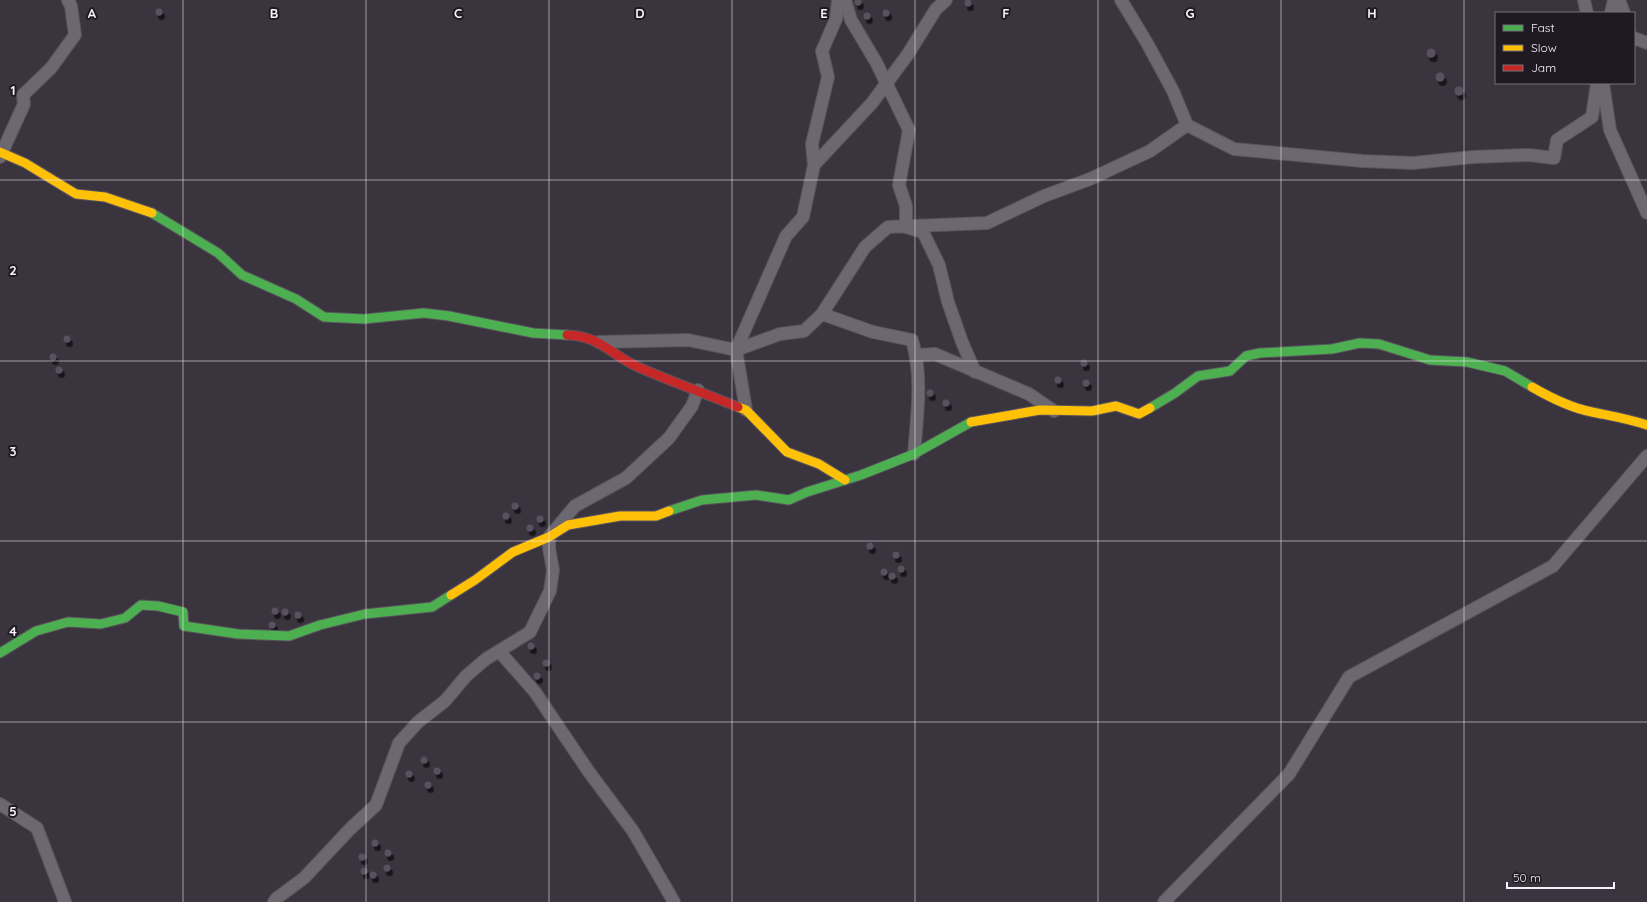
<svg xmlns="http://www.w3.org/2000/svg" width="1647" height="902" viewBox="0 0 1647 902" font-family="Quicksand,sans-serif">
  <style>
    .building { fill: #5a5161; filter: url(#shadow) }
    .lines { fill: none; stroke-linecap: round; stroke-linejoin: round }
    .street-casing { stroke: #59535c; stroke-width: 14 }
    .fast-casing { stroke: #59535c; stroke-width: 11 }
    .slow-casing { stroke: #59535c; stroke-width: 11 }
    .jam-casing { stroke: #59535c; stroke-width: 11 }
    .street { stroke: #6c686f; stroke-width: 12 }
    .fast { stroke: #4caf50; stroke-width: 9 }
    .slow { stroke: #ffc107; stroke-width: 9 }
    .jam { stroke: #c62828; stroke-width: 9 }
    .grid { fill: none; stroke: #f7f0fc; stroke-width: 1; stroke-opacity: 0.55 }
    .grid-label { font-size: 13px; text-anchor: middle; font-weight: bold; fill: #f7f0fc; stroke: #1f1a22; stroke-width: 4; stroke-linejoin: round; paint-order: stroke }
  </style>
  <defs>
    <filter id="shadow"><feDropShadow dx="2.5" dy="4.5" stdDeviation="0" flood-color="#0009"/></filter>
  </defs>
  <rect width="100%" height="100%" fill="#3a343e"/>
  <g class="building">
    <circle cx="858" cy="2" r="3.5"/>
    <circle cx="968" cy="3" r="3.5"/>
    <circle cx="159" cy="12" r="3.5"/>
    <circle cx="886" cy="13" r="3.5"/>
    <circle cx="867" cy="16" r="3.5"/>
    <circle cx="1431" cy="53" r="4.5"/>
    <circle cx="1440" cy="77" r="4.5"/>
    <circle cx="1459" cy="91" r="4.5"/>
    <circle cx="67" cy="339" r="3.5"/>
    <circle cx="53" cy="357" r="3.5"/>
    <circle cx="1084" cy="363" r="3.5"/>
    <circle cx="59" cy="370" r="3.5"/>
    <circle cx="1058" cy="380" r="3.5"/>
    <circle cx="1086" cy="383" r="3.5"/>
    <circle cx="930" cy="393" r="3.5"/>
    <circle cx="946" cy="403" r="3.5"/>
    <circle cx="515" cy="506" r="3.5"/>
    <circle cx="506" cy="516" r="3.5"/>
    <circle cx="540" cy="519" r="3.5"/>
    <circle cx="530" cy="528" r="3.5"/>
    <circle cx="870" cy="546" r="3.5"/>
    <circle cx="896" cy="555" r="3.5"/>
    <circle cx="901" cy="569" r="3.5"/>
    <circle cx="884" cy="572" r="3.5"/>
    <circle cx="892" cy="576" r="3.5"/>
    <circle cx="275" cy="611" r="3.5"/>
    <circle cx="285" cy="612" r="3.5"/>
    <circle cx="298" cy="615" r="3.5"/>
    <circle cx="272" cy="625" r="3.5"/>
    <circle cx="531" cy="646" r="3.5"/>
    <circle cx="546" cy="663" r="3.5"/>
    <circle cx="537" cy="676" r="3.5"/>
    <circle cx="424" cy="760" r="3.5"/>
    <circle cx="437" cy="771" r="3.5"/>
    <circle cx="409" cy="774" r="3.5"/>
    <circle cx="428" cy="785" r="3.5"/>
    <circle cx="375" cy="843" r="3.5"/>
    <circle cx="388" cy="853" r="3.5"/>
    <circle cx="362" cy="857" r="3.5"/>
    <circle cx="387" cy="868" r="3.5"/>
    <circle cx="364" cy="871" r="3.5"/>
    <circle cx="373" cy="875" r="3.5"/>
  </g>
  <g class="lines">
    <g class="street-casing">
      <g id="street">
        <path d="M845 0 851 20 876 62 909 130 899 185 906 206V227L923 232 939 265 948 302 962 342 975 372"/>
        <path d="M1121 0 1147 43 1173 91 1187 125 1234 149 1362 161 1413 163 1473 157 1529 155 1554 158 1557 140 1592 117 1597 83"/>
        <path d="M1584 0 1587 13"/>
        <path d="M1619 0 1624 13"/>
        <path d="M1611 13 1614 0"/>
        <path d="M1634 38 1647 43"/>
        <path d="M1603 83 1610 130 1647 213"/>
        <path d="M0 157 24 104 23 95 51 68 75 35 71 6 68 0"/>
        <path d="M814 165 872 103 908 54 936 9 946 0"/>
        <path d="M822 314 865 247 888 227 987 223 1044 196 1090 179 1150 151 1187 125"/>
        <path d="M599 342 688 340 736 350 780 334 804 331 822 314 873 332 912 340C923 377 917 416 914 454"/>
        <path d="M917 355 935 354 1029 394 1054 411"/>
        <path d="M746 410 736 350 786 236 803 217 814 165 812 144 828 77 822 51 836 19 838 0"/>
        <path d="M499 651 535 692 589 772 633 831 674 902"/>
        <path d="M0 804 37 828 65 902"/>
        <path d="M274 902 277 898 304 878 350 829 376 805 399 743 418 722 445 701 466 676 486 659 530 632 550 591 553 570 549 548V537L575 506 626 478 669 438 692 406 698 390"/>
        <path d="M1164 902 1289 774 1349 677 1553 566 1647 456"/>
      </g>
    </g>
    <g class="fast-casing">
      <g id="fast">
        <path d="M152 213 218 253 242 275 296 299 324 317 364 319 424 313 449 316 533 333 567 335"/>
        <path d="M1150 408 1175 393 1198 376 1230 371 1246 356 1260 353 1332 349 1360 343 1379 344 1430 360 1467 362 1505 371 1532 387"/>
        <path d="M669 511 702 500 756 495 789 500 807 492 861 475 914 454 971 422"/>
        <path d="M0 653 36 631 68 622 101 624 125 618 141 605 158 606 183 612 184 626 238 634 289 636 320 625 365 614 432 607 451 595"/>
      </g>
    </g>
    <g class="slow-casing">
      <g id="slow">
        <path d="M0 152 25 163 76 194 105 197 152 213"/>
        <path d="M1532 387C1551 398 1571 408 1592 412 1611 416 1629 419 1647 425"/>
        <path d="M738 407 746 410 787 452 819 464 845 480"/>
        <path d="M971 422 1040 410 1092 411 1116 406 1139 414 1150 408"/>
        <path d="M451 595 475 580 513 552 549 537 568 525 620 516H656L669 511"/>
      </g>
    </g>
    <g class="jam-casing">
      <path id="jam" d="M567 335C600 336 610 354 636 366 669 381 704 393 738 407"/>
    </g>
    <use href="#street" class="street"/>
    <use href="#fast" class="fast"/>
    <use href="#slow" class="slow"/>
    <use href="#jam" class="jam"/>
  </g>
  <path class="grid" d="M183 0V902M366 0V902M549 0V902M732 0V902M915 0V902M1098 0V902M1281 0V902M1464 0V902M0 180H1647M0 361H1647M0 541H1647M0 722H1647"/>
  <g class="grid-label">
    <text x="92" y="18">A</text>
    <text x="274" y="18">B</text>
    <text x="458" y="18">C</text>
    <text x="640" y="18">D</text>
    <text x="824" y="18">E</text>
    <text x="1006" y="18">F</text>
    <text x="1190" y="18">G</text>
    <text x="1372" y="18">H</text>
    <text x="13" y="95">1</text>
    <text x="13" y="275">2</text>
    <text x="13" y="456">3</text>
    <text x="13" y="636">4</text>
    <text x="13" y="816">5</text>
  </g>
  <rect x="1495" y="12" width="140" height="72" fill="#1f1a22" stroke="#757079"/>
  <rect x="1503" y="25" width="20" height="6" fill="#4caf50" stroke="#757079"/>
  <text x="1531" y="32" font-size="12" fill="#f7f0fc">Fast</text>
  <rect x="1503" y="45" width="20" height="6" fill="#ffc107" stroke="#757079"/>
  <text x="1531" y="52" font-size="12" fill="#f7f0fc">Slow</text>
  <rect x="1503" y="65" width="20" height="6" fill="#c62828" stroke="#757079"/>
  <text x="1531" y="72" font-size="12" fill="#f7f0fc">Jam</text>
  <path d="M1507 882v6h107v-6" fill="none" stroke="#f7f0fc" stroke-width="2"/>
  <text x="1513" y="882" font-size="12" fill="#f7f0fc" stroke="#1f1a22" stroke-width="3" paint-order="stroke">50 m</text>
</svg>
